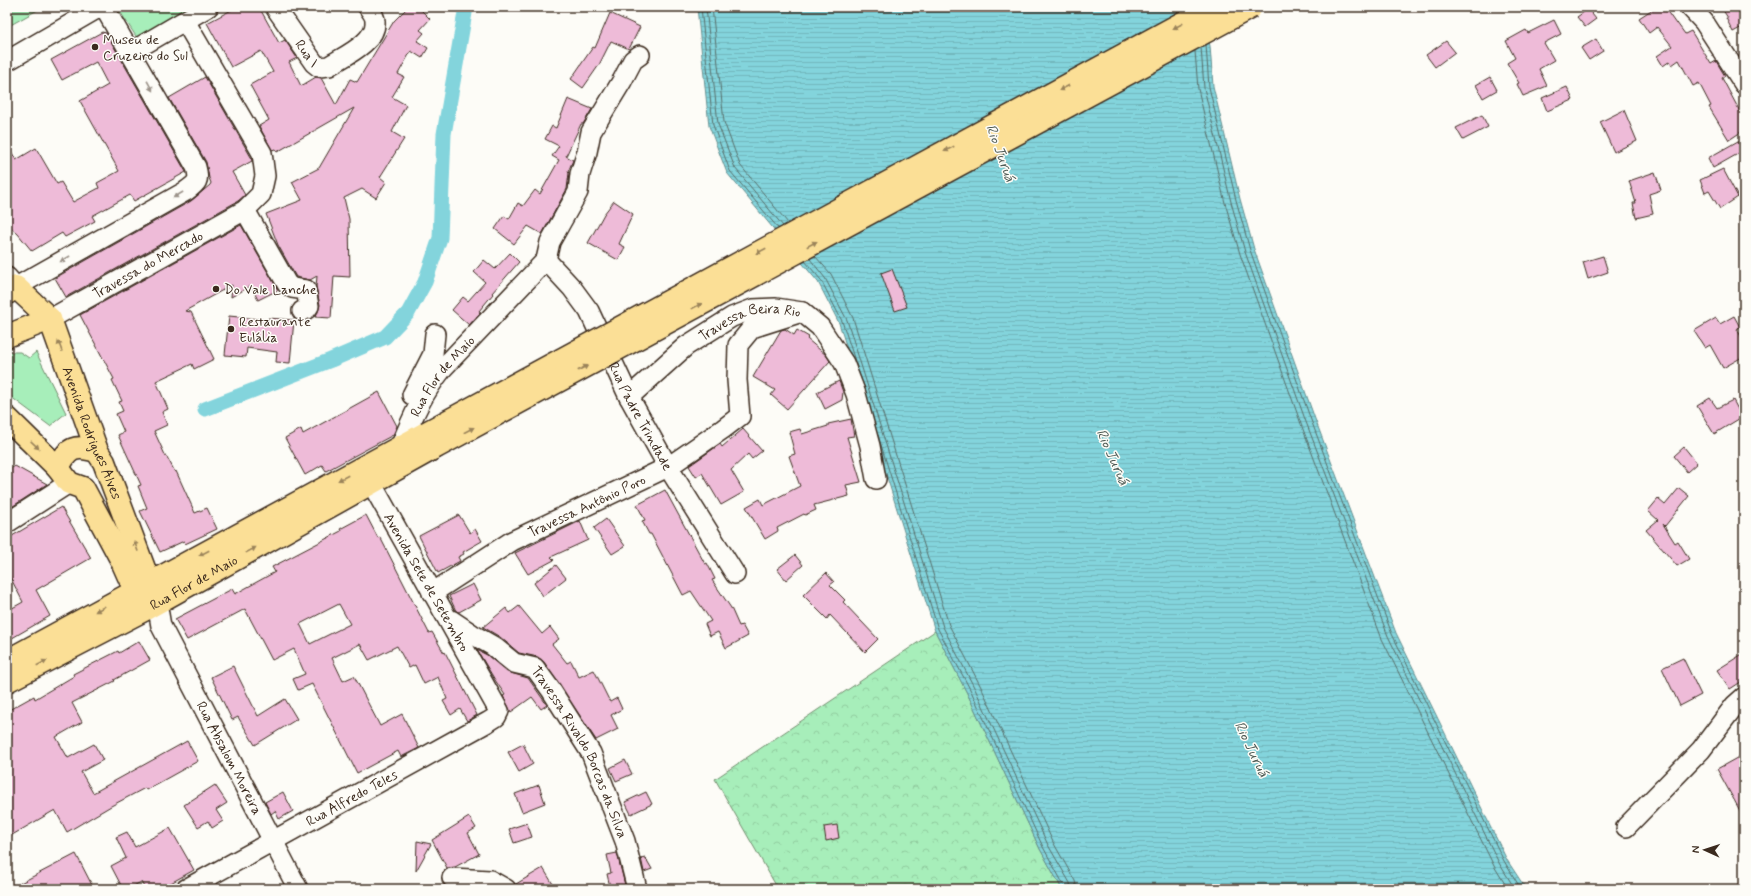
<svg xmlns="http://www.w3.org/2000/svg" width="1751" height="896" viewBox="0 0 1751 896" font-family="Mynerve,sans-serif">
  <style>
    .forest { fill: url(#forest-crowns); stroke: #718c6c }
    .park { fill: #a7eeba; stroke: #718c6c }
    .water { fill: url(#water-rules); stroke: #669090 }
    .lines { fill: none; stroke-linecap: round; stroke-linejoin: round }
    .shore { stroke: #586e6a; stroke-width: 1 }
    .canal { stroke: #83d4dc; stroke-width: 15 }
    .building { fill: #eebbd8; stroke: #3b2a1e; fill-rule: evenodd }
    .minor-casing { stroke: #3b2a1e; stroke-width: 22 }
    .major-casing { stroke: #3b2a1e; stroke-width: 25 }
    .minor { stroke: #fdfcf7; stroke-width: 19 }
    .major { stroke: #fbdf96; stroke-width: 22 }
    .major-bridge-casing { stroke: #3b2a1e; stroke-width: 25; stroke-linecap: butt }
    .major-bridge { stroke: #fbdf96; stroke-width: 22 }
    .oneway { fill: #9b845a }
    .oneway2 { fill: #9c938a }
    .poi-dot { fill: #3b2a1e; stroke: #fdfcf7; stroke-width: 1.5 }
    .labels { text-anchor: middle; stroke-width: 3; stroke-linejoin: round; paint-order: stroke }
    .poi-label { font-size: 14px; fill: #3b2a1e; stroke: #fdfcf7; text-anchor: start }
    .street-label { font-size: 14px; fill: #3b2a1e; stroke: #fdfcf7 }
    .water-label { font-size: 15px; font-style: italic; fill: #515d57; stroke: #fdfcf7 }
  </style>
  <defs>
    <pattern id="forest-crowns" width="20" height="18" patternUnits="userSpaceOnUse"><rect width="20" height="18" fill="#a7eeba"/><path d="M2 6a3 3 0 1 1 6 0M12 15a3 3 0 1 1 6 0" fill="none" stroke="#91cc9f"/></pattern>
    <pattern id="water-rules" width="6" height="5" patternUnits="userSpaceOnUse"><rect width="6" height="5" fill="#83d4dc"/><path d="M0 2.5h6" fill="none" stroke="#72b6bc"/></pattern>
  </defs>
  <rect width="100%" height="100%" fill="#fdfcf7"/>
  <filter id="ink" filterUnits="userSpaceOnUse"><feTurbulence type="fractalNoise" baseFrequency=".025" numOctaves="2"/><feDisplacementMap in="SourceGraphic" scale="8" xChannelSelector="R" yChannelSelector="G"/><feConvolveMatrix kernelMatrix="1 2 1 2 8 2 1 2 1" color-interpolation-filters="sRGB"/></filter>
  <g filter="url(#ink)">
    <path class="forest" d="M935 631 967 693 1040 849 1062 889H778L715 779Z"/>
    <g class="park">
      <path d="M7 7H43L7 27Z"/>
      <path d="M117 7H192L139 41Z"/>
      <path d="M10 352H20L29 358 36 352 66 413 50 426 7 394V354Z"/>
    </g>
    <path class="water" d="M697 7H1201L1210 46 1213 86 1240 199 1254 249 1315 419 1396 633 1507 860 1526 889H1062L1040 849 967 693 935 631 839 323 818 282 727 173 709 126Z"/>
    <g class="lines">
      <g class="shore">
        <path d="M701 7 713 125 730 171 778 228"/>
        <path d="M706 7 718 124 735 168 783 226"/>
        <path d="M712 7 724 122 740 165 788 223"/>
        <path d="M1206 45 1209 87 1236 200 1250 250 1311 420 1392 634 1504 861 1521 889"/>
        <path d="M1201 47 1204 88 1231 202 1245 252 1306 422 1388 636 1499 863 1515 889"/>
        <path d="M1195 51 1198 89 1225 203 1240 254 1301 424 1382 639 1494 866 1508 889"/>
        <path d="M815 256 831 274 853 318 949 625 981 687 1053 842 1075 881 1077 889"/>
        <path d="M810 259 825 278 847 320 943 627 975 689 1048 845 1070 883 1071 889"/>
        <path d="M805 261 821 280 842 321 857 367"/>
        <path d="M878 435 938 629 971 691 1043 847 1066 889"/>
      </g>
      <path class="canal" d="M205 409 331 360 385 337 408 313 425 282 440 238 444 134 466 7"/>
    </g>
    <g class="building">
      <path d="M237 7H259L279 43 285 40 297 58 289 62 301 86 316 77 321 78 336 105 350 79 357 82 394 21 408 7H418L430 19 420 30 424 33 417 41 428 48 422 58 411 51 398 74 404 77 392 97 406 105 392 132 404 139 380 177 386 182 376 198 362 189 344 198 349 219 350 277 334 276 331 318 315 317 318 312 320 305 316 287 317 276 310 280 296 277 278 245 266 214 302 200 292 182 319 168 354 108 277 152 275 149 272 150 259 126 269 120 250 85 273 72 261 51 231 67 207 23Z"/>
      <path d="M1656 7H1664L1676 24 1677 23 1685 34 1691 31 1711 64 1716 61 1725 76 1722 78 1744 119V130L1729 140 1709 107 1711 106 1699 83 1693 86 1679 60 1672 65 1670 61 1663 66 1657 56 1672 46 1657 27 1649 33 1639 18Z"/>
      <path d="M1721 7H1744V26L1733 32 1726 18H1728Z"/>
      <path d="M1588 9 1596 19 1585 27 1577 17Z"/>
      <path d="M610 13 640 27 629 49 611 41 599 65 583 88 571 79 593 47 595 48Z"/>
      <path d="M1554 20 1561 34 1544 43 1554 60 1539 69 1547 86 1523 96 1517 84 1519 83 1507 63 1515 58 1506 41 1526 30 1528 33Z"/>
      <path d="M102 32 106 33 186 172 134 201 130 195 92 216 95 221 65 237 62 233 32 251 18 234 7 224V144L16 160 36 148 57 184 61 182 73 202 99 188 97 183 119 171 80 101 108 85 96 62 62 80 51 60Z"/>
      <path d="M1596 39 1603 51 1589 60 1581 48Z"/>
      <path d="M1446 41 1455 52 1435 67 1426 55Z"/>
      <path d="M205 77 251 157 252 161 232 172 245 195 238 201 66 297 55 278 191 201 210 185 211 183 209 178 206 162 169 98Z"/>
      <path d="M1490 77 1497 90 1483 98 1476 85Z"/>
      <path d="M1567 87 1573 100 1547 111 1542 98Z"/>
      <path d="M568 99 592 109 583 124H581L566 156 573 160 568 172 569 173 567 189 542 234 528 226 514 244 495 229 504 216 509 219 518 203 523 206 535 190 540 194 559 160 552 156 559 146 545 139 552 126 556 128Z"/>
      <path d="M1624 110 1637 141 1614 152 1600 122Z"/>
      <path d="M1482 115 1488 127 1463 140 1456 128Z"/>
      <path d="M1738 141 1743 151 1713 168 1708 158Z"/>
      <path d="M1723 169 1738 197 1720 209 1709 191 1705 193 1700 180Z"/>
      <path d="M1655 172 1661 190 1649 194 1653 214 1636 218 1633 203H1636L1629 181Z"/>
      <path d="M614 201 633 214 619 244 625 247 618 260 588 243 604 214Z"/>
      <path d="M241 225 278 290 258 300 251 286 231 297 232 285 185 311 191 312 214 359 194 369 192 364 156 381 168 409 162 412 167 425 154 431 166 457H167L175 472 176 471 195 513 207 508 217 529 185 544 184 541 160 552 140 511 147 508 138 486 141 485 118 435 124 432 116 414 123 411 119 402 122 401 112 380 114 379 80 315Z"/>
      <path d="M510 253 519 262 492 293 493 294 479 311 481 312 469 325 452 310 463 297 468 301 485 282 474 272 484 260 495 269Z"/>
      <path d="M1603 256 1608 272 1588 279 1583 262Z"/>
      <path d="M892 269 907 307 895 311 881 273Z"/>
      <path d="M229 316 269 320 268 318 294 320 290 363 276 362 277 352 247 348 246 357 225 355Z"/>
      <path d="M1734 316 1740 327 1737 329 1744 342V356L1723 368 1710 345 1705 348 1694 331 1716 318 1720 324Z"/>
      <path d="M785 329 794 335 797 330 809 337 807 339 826 355 830 361 787 409 771 395 775 390 753 377 781 330Z"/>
      <path d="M839 381 843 392 842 400 825 409 817 392Z"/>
      <path d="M379 392 397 426 393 435 326 471 322 465 305 475 285 438 301 429 303 434Z"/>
      <path d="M1710 398 1717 408 1733 400 1742 417 1714 434 1697 406Z"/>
      <path d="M851 419 854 436 847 437 861 482 846 485 849 496 814 505 816 510 805 515 804 514 777 528 778 531 765 539 746 507 760 499 763 505 800 486 789 456 795 454 789 432 800 429 802 434 828 426V424Z"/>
      <path d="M743 429 762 451 752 459 748 454 731 470 744 492 721 505 702 473 696 477 689 466 720 444 722 447Z"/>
      <path d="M1684 447 1697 463 1687 472 1674 456Z"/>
      <path d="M15 466 47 484 7 510V471Z"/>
      <path d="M1679 488 1689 496 1665 526 1663 524 1675 543 1678 541 1689 559 1677 566 1646 530 1658 520 1648 511 1658 499 1665 505Z"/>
      <path d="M665 490 705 564 707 563 715 579 712 580 731 608 739 626 742 625 748 636 726 648 718 632 710 636 705 624 711 621 691 591 683 595 651 534H649L642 521 645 520 637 505Z"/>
      <path d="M61 507 91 558 36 590 50 616 7 641V611L23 602 7 571V539Z"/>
      <path d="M366 515 378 538 380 537 429 633 432 632 444 653 445 652 477 715 467 721 460 709 451 715 443 701 447 699 438 677 424 684 415 665 409 668 397 646 369 660 360 644 332 658 343 681 354 676 380 726 402 714 419 748 401 757 398 751 357 773 312 684 298 690 293 679 305 674 294 649 272 660 245 609 187 640 175 619 232 589 235 594 275 572 272 567 341 531 340 529ZM339 604 350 624 310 644 300 624Z"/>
      <path d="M459 515 470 533 475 529 482 541 463 552 464 554 458 557 460 561 438 573 419 536Z"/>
      <path d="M606 519 625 546 612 554 594 528Z"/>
      <path d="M580 521 588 540 551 557 554 560 528 574 515 553Z"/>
      <path d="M795 555 803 565 786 580 777 569Z"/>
      <path d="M556 565 566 578 543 596 534 583Z"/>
      <path d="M826 573 834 582 830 585 845 600 843 602 878 639 865 652 830 615 827 619 803 595Z"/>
      <path d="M473 584 481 600 459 612 456 611 449 596Z"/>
      <path d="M519 606 542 634 550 627 559 639 552 644 567 663 571 661 579 677 594 670 610 702 617 698 622 709 611 715 618 729 596 740 544 662 538 657 519 653 500 637 483 627 506 608 510 613Z"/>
      <path d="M139 641 150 660 114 680 115 681 72 703 82 722 56 737 68 758 94 744 103 760 81 772 93 793 187 741 198 761 146 790 145 788 111 806 67 832 55 810 7 838V711L34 696 35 699 74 676 73 674 118 651 119 653Z"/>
      <path d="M477 650 487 655 507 672 528 678 547 705 541 709 532 697 511 712 503 696 505 695 495 680Z"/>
      <path d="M1744 653V680L1730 689 1717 670Z"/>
      <path d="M1683 658 1701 695 1680 706 1662 668Z"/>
      <path d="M233 666 258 716 285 699 297 719 255 745 238 717 232 720 211 677Z"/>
      <path d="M523 744 533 764 519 772 508 752Z"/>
      <path d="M1744 754V818L1717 769Z"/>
      <path d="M625 760 632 774 616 781 610 768Z"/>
      <path d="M215 785 227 803 216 810 223 821 212 828 208 821 198 827 184 805Z"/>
      <path d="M539 785 545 803 522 812 515 794Z"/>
      <path d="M283 792 293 811 279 819 275 811 271 814 265 802Z"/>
      <path d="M646 792 652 804 631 814 625 802Z"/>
      <path d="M469 817 476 828 468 833 479 854 455 867 447 868 432 840Z"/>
      <path d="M527 823 532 837 514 843 509 829Z"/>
      <path d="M837 825 839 838 826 841 824 827Z"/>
      <path d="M170 828 194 870 160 889H145L141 882 128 889H123L111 866 126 858 116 837 127 832 135 847Z"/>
      <path d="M417 841 431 844 416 871Z"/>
      <path d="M617 853 626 889H617L616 885 610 887 607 874 611 873 607 855Z"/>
      <path d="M76 854 94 889H9Z"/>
      <path d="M645 857 652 869 644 872 641 858Z"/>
      <path d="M543 868 556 889H517L516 884Z"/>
    </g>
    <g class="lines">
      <g class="minor-casing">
        <g id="minor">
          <path id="s1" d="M275 7 314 63 319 67 329 66C344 56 377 42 375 21 375 16 371 11 368 7"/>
          <path d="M1690 7 1704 22 1744 84"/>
          <path d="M131 52 208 7"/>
          <path d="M7 61 100 7"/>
          <path d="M245 210 287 284 292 288 306 290 309 306 307 309 302 311"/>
          <path id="s2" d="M546 260 572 288 589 311 629 397 668 467 735 574"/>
          <path d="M7 277 16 287 186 191C197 183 200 181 196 167L104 7"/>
          <path id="s3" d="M50 319 245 210 261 194 265 176 262 153 185 21"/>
          <path d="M412 395 433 354 435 334"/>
          <path id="s4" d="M629 397 686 346 732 317 753 309 776 308 802 312 820 327 844 363 856 394 870 446 876 479"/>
          <path id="s5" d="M401 445C413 416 423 393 443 368L546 260 550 242 578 192 580 174 587 152 591 132 622 81 633 60 640 55"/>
          <path d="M7 523 69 483"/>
          <path id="s6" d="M432 593 512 541 668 467 723 429 740 416 737 380 738 345 752 328 802 312"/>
          <path id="s7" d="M157 603 161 626 298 889"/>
          <path id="s8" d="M451 620 472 634 493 646 514 663 535 668 551 690 591 753 625 841 637 889"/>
          <path d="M1626 827 1701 750 1735 705 1744 697"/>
          <path d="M452 878 490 880 506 889"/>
          <path id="s9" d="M186 889 488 722 496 717 499 711 364 470"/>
        </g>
      </g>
      <g class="major-casing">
        <g id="major">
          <path id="s10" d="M7 293 16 287 50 319 97 451 104 462 154 595"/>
          <path d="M7 336 50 319"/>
          <path d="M7 418 58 468 69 483 83 488 121 559 141 604"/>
          <path d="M58 468C68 447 75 445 97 451"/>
          <path d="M7 661 426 433"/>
          <path id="s11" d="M7 681 144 610 434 448"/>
        </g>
      </g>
      <use href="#minor" class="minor"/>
      <use href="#major" class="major"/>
      <g class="major-bridge-casing">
        <g id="major-bridge">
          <path d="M426 433 1212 7"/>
          <path d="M434 448 1251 7"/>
        </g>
      </g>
      <use href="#major-bridge" class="major-bridge"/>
    </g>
    <defs><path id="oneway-solid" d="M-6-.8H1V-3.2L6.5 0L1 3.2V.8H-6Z"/></defs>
    <g class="oneway">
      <use href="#oneway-solid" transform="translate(1178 26) rotate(152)"/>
      <use href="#oneway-solid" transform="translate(1064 88) rotate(152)"/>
      <use href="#oneway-solid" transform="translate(949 149) rotate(152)"/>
      <use href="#oneway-solid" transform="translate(812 244) rotate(-28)"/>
      <use href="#oneway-solid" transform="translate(761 251) rotate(152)"/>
      <use href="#oneway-solid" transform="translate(697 306) rotate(-28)"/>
      <use href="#oneway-solid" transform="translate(60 346) rotate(-110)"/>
      <use href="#oneway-solid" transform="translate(583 368) rotate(-28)"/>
      <use href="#oneway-solid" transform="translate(469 430) rotate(-28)"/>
      <use href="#oneway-solid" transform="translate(35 445) rotate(44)"/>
      <use href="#oneway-solid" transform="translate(343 478) rotate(152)"/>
      <use href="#oneway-solid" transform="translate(136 546) rotate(-110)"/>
      <use href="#oneway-solid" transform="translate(251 550) rotate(-29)"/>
      <use href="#oneway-solid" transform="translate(204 553) rotate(152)"/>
      <use href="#oneway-solid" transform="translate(100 609) rotate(151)"/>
      <use href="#oneway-solid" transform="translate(42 663) rotate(-27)"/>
    </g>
    <g class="oneway2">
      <use href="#oneway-solid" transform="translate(150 86) rotate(61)"/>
      <use href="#oneway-solid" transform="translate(178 195) rotate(150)"/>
      <use href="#oneway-solid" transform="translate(65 259) rotate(150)"/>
    </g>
  </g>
  <g class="poi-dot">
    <circle cx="95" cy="47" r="4"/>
    <circle cx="216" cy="289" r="4"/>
    <circle cx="231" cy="329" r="4"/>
  </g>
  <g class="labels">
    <g class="poi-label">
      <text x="103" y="44">Museu de<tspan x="103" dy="16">Cruzeiro do Sul</tspan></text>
      <text x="224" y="294">Do Vale Lanche</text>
      <text x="239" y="326">Restaurante<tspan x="239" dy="16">Eulália</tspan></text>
    </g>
    <g class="street-label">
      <text dy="5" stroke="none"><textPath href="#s1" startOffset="56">Rua I</textPath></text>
      <text dy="5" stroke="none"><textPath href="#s3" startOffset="112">Travessa do Mercado</textPath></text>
      <text dy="5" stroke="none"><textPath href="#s4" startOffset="147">Travessa Beira Rio</textPath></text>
      <text dy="5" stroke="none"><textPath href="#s5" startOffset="81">Rua Flor de Maio</textPath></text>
      <text dy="5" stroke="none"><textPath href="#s2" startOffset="184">Rua Padre Trindade</textPath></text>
      <text dy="5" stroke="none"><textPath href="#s10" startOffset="179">Avenida Rodrigues Alves</textPath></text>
      <text dy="5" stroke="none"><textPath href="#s6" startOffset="178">Travessa Antônio Poro</textPath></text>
      <text dy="5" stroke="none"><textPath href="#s11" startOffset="211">Rua Flor de Maio</textPath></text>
      <text transform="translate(427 582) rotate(60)" y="5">Avenida Sete de Setembro</text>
      <text dy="5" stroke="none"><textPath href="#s8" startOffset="194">Travessa Rivaldo Borcas da Silva</textPath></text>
      <text dy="5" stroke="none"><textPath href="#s7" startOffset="172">Rua Absalom Moreira</textPath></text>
      <text dy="5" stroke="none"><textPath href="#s9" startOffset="189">Rua Alfredo Teles</textPath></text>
    </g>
    <g class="water-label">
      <text transform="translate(1001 153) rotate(70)" y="5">Rio Juruá</text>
      <text transform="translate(1113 457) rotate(66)" y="5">Rio Juruá</text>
      <text transform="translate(1252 749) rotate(64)" y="5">Rio Juruá</text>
    </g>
  </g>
  <rect width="1751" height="896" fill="none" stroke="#fdfcf7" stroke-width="24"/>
  <rect x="12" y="12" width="1727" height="872" fill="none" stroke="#3b2a1e" stroke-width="1.5" filter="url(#ink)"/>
  <g transform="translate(1705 850) rotate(273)" stroke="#fdfcf7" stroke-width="3" paint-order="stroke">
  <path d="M0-3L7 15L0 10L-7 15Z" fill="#3b2a1e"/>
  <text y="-6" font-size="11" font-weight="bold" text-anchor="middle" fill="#3b2a1e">N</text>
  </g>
</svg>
